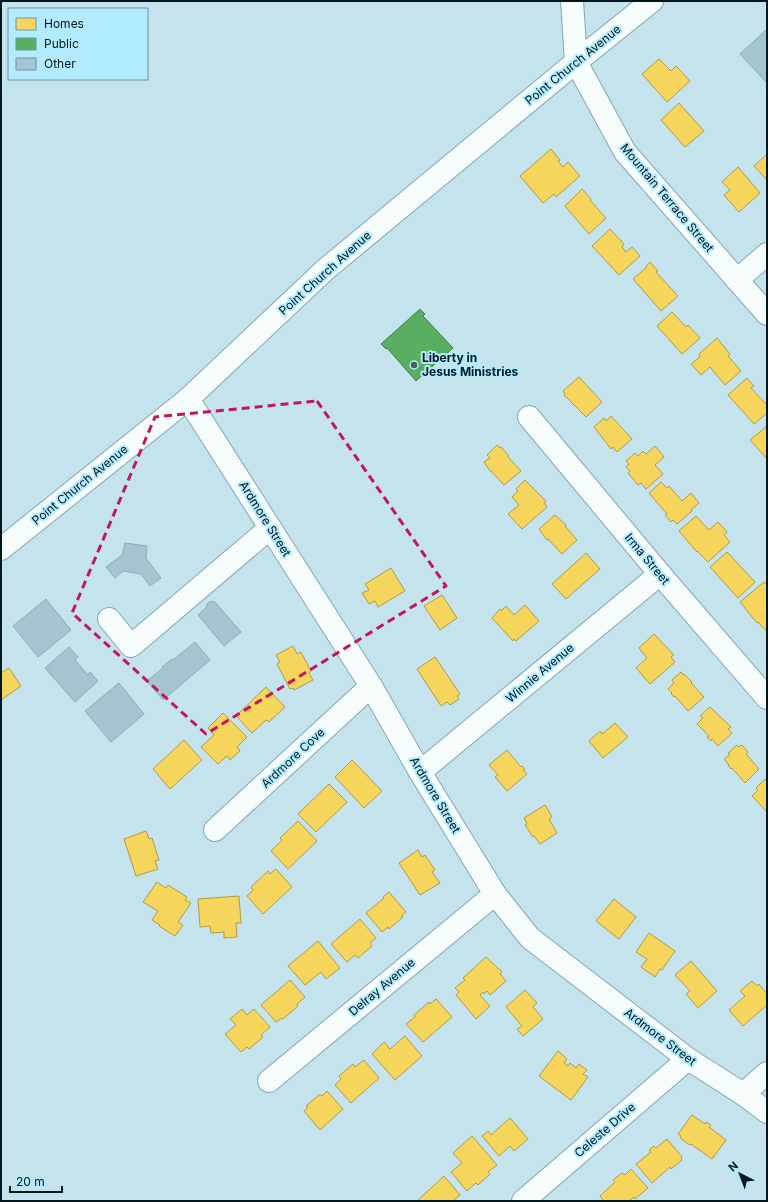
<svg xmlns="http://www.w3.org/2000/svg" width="768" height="1202" viewBox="0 0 768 1202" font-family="Inter,sans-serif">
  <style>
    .homes { fill: #f6d55c; stroke: #ad9c49 }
    .public { fill: #5aae61; stroke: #40804d }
    .building { fill: #a4c5cf; stroke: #8aadb8 }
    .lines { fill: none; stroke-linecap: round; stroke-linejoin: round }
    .minor-casing { stroke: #84a8b2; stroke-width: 24 }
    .minor { stroke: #f6fbfc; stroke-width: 22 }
    .marked { fill: none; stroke: #c2185b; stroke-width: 3; stroke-dasharray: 8 5; stroke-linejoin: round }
    .poi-dot { fill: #465e66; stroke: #b3ebfe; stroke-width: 1.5 }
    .labels { text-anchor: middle; stroke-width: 4; stroke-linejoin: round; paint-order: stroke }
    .street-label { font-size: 12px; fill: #02161d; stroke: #b3ebfe }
    .poi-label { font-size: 12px; font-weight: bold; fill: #02161d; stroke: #b3ebfe; text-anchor: start }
  </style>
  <rect width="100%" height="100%" fill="#c4e3ed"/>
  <g class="homes">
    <path d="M659 59 671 71 676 66 690 81 667 102 642 74Z"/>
    <path d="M679 103 704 131 685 147 661 120Z"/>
    <path d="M551 149 560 160 558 161 563 167 568 162 580 176 556 197 554 194 543 203 520 176Z"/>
    <path d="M767 154V180L754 166Z"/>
    <path d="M738 167 760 193 739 212 724 195 730 190 722 182Z"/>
    <path d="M582 189 591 199 590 200 606 218 589 234 565 206Z"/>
    <path d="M610 229 624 244 622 247 626 252 632 247 640 256 619 275 592 246Z"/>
    <path d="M650 262 658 271 656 272 678 296 661 311 633 279 647 267 646 266Z"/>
    <path d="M672 312 686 327 688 325 700 338 682 354 657 326Z"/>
    <path d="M717 338 730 354 728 356 741 371 725 385 710 367 701 375 691 364 700 357 699 354Z"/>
    <path d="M579 377 602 402 586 417 564 395 565 394 563 391Z"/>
    <path d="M747 378 754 386 751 388 767 405V413L754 424 728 395Z"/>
    <path d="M611 416 632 439 617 452 613 447 611 449 594 427 604 418 606 421Z"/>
    <path d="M767 426V459L750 440Z"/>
    <path d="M497 445 500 448 501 447 509 456 508 457 521 471 504 485 491 471H490L484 462 490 458 487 455Z"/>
    <path d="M655 446 664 457 655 465 663 474 646 489 641 483 638 485 628 473 630 471 626 467 629 464 626 461 635 453 638 456 643 451 646 454Z"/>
    <path d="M525 480 546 501 544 503 547 507 522 529 508 514 519 505 512 497 518 491 516 489Z"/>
    <path d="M661 482 667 488 669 486 682 501 691 493 699 503 691 510 692 511 677 524 673 520 671 522 665 515 667 514 649 493Z"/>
    <path d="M555 515 566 525 565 526 577 540 562 554 548 539 547 540 539 529Z"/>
    <path d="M696 516 709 530 718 522 727 532 724 535 730 542 708 562 697 551V552L679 531Z"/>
    <path d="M727 552 755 582 738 598 710 567Z"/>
    <path d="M586 553 600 569 566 599 552 584Z"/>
    <path d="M391 568 405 591 378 607 375 601 369 604 362 593 369 590 365 584Z"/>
    <path d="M764 582 767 585V632L758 622 757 623 740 602Z"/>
    <path d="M442 595 457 618 440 630 424 606Z"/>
    <path d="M525 605 539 621 516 641 514 639 513 641 492 618 500 609 501 611 506 606 514 615Z"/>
    <path d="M654 634 674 655 671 657 675 662 650 684 636 668 647 658 639 648Z"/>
    <path d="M293 646 297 654 301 652 311 671 309 673 313 680 294 690 293 688 290 689 277 664 280 662 276 655Z"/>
    <path d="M435 657 460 694 457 696 459 699 450 705 447 702 441 706 417 669Z"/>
    <path d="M9 668 21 686 1 700V673Z"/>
    <path d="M681 672 683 675 684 674 692 682 691 683 704 697 688 711 675 696 674 697 671 694 672 693 668 689 674 683 672 680Z"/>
    <path d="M266 687 285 707 269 722 266 720 252 733 236 716Z"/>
    <path d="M710 707 731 727 728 729 732 733 718 746 712 739 711 741 707 737 709 736 697 724 703 718 700 716Z"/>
    <path d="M223 713 247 737 237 747 240 751 230 760 227 756 218 764 201 747 214 735 208 728Z"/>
    <path d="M615 723 628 737 603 758 589 741 600 731 602 734Z"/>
    <path d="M184 740 202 760 170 789 153 769Z"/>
    <path d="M737 745 739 747 742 745 748 752 746 754 759 769 745 783 732 768 731 769 728 765H729L724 759 730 755 728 753Z"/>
    <path d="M507 750 521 767 522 766 525 769 523 770 527 774 507 791 495 777 498 775 489 765Z"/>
    <path d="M352 760 382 791 364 808 335 777Z"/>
    <path d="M765 779 767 781V812L752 796 758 790 756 788Z"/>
    <path d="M329 784 347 802 316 832 298 814Z"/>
    <path d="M545 805 552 817 549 819 557 833 540 844 534 836 533 837 525 825 527 824 524 818Z"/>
    <path d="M298 821 317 841 288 869 271 851 282 840 280 838Z"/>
    <path d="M146 831 149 839 152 838 159 860 155 861 158 869 136 876 124 839Z"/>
    <path d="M418 850 422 857 425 855 435 870 432 872 440 883 420 895 399 863Z"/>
    <path d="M276 869 292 887 263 914 247 896 253 890 251 887 268 871 270 874Z"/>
    <path d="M157 882 166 888 168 885 187 897 185 900 191 903 178 922 183 925 175 936 159 926 160 925 152 920 158 911 143 902Z"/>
    <path d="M389 892 406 912 401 916 403 917 389 929 388 927 382 932 366 913 384 898 383 897Z"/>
    <path d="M239 896 241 923H236L237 937 224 938V932L211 933 210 926 200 927 198 899Z"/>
    <path d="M614 899 636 917 619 939 596 921Z"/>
    <path d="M360 919 376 938 370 943 372 946 358 958 355 955 347 962 331 944Z"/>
    <path d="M649 933 675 951 662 970 660 969 655 977 641 967 647 959 636 952Z"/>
    <path d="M318 941 340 968 326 979 321 972 305 985 288 966Z"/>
    <path d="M486 957 502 972 500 974 506 981 490 995 487 991 484 994 483 992 480 995 490 1006 476 1019 456 995 459 992 455 988 465 980 463 978Z"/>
    <path d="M691 961 717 991 698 1008 686 994 690 991 675 975Z"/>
    <path d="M290 980 305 997 297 1004 298 1006 283 1019 282 1018 276 1022 261 1005Z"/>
    <path d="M752 981 757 986 759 984 767 994V1005L743 1026 729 1010 745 996 740 991Z"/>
    <path d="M525 990 537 1003 533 1007 543 1019 523 1036 517 1029 522 1026 506 1007Z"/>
    <path d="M436 999 452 1017 423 1042 406 1024 415 1017 414 1015 429 1002 430 1004Z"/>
    <path d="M242 1009 247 1015 254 1009 270 1027 261 1035 263 1037 249 1049 247 1047 241 1052 225 1034 236 1025 230 1019Z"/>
    <path d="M405 1036 422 1056 395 1080 372 1054 384 1042 390 1049Z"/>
    <path d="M558 1051 567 1059 564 1063 568 1066 570 1063 576 1068 579 1064 587 1070 583 1074 588 1077 571 1100 539 1076Z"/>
    <path d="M364 1060 379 1078 351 1103 335 1085 341 1079 339 1076 353 1064 355 1067Z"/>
    <path d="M327 1091 343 1109 320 1130 304 1111 308 1107 306 1106 320 1094 322 1096Z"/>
    <path d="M692 1115 705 1124 706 1122 711 1125 709 1127 726 1140 712 1159 691 1144 690 1145 680 1138 681 1136 678 1134Z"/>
    <path d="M510 1118 528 1139 514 1151 510 1146 499 1156 482 1136 488 1131 491 1135Z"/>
    <path d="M472 1136 497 1165 488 1172 490 1174 478 1185 476 1183 467 1191 451 1172 462 1163 453 1153Z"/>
    <path d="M667 1139 682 1157 681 1159 682 1160 671 1169 670 1167 652 1183 636 1164 651 1152 649 1150 654 1146 656 1148Z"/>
    <path d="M631 1169 648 1188 635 1199 634 1197 629 1201H604L600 1196 615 1182 613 1180 622 1173 625 1175Z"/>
    <path d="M444 1176 460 1195 454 1200 455 1201H417Z"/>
  </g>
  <path class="public" d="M420 309 425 314 423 316 453 348 416 381 387 348 386 349 381 344Z"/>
  <g class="building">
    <path d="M767 29V83L740 54Z"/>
    <path d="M125 543 147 546 146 558 161 578 150 586 141 574 123 571 115 578 106 567 122 555Z"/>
    <path d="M46 599 71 630 38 657 13 626Z"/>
    <path d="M211 601 215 602 241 632 224 646 198 615 206 608 207 604Z"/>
    <path d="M195 642 210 660 163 700 147 681 163 668 162 667 172 659 173 660Z"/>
    <path d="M69 647 78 657 75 660 88 675 90 672 98 681 75 702 45 668Z"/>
    <path d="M119 683 144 714 111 742 85 711Z"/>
  </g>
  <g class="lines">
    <g class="minor-casing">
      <g id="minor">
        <path d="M572 1 576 62 625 152 767 314"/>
        <path d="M737 280 767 254"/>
        <path d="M188 399 371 686 420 772 495 894 530 938 688 1059 743 1094 767 1112"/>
        <path d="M529 417 660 574 767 698"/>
        <path d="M1 549 188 399 326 269 576 62 652 1"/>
        <path d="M109 619 131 646 270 528"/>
        <path d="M420 772 660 574"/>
        <path d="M215 830 371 686"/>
        <path d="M269 1081 495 894"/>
        <path d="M743 1094 767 1073"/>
        <path d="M523 1201 688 1059"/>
      </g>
    </g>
    <use href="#minor" class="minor"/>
  </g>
  <path class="marked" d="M317 401 446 586 206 734 72 613 155 417Z"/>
  <circle class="poi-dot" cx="414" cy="365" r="4"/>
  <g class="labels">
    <g class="street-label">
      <text transform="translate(573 65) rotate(-39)" y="4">Point Church Avenue</text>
      <text transform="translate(667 198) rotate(50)" y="4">Mountain Terrace Street</text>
      <text transform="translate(325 273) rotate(-42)" y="4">Point Church Avenue</text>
      <text transform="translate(80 485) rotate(-39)" y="4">Point Church Avenue</text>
      <text transform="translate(265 519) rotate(58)" y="4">Ardmore Street</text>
      <text transform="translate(647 559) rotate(50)" y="4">Irma Street</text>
      <text transform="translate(540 673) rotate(-40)" y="4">Winnie Avenue</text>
      <text transform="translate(293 758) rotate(-43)" y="4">Ardmore Cove</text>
      <text transform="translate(435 795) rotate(59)" y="4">Ardmore Street</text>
      <text transform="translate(382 987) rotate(-40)" y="4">Delray Avenue</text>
      <text transform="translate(660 1037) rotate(37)" y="4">Ardmore Street</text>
      <text transform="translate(605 1130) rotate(-41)" y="4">Celeste Drive</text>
    </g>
    <g class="poi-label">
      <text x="422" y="362">Liberty in<tspan x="422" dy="14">Jesus Ministries</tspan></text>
    </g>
  </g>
  <rect width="768" height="1202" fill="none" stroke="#02161d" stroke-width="4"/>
  <rect x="8" y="8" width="140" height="72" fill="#b3ebfe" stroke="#6c96a4"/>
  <rect x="16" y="18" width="20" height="12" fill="#f6d55c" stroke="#6c96a4"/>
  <text x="44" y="28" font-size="12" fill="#02161d">Homes</text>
  <rect x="16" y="38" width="20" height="12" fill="#5aae61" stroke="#6c96a4"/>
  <text x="44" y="48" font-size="12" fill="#02161d">Public</text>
  <rect x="16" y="58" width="20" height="12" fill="#a4c5cf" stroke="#6c96a4"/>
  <text x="44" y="68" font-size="12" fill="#02161d">Other</text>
  <g transform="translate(740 1174) rotate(318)" stroke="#b3ebfe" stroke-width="3" paint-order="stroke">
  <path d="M0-3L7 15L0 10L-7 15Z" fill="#02161d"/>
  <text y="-6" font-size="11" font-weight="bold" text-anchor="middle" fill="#02161d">N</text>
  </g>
  <path d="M10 1186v6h52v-6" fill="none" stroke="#02161d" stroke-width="2"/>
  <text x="16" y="1186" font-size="12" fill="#02161d" stroke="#b3ebfe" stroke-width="3" paint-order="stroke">20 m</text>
</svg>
